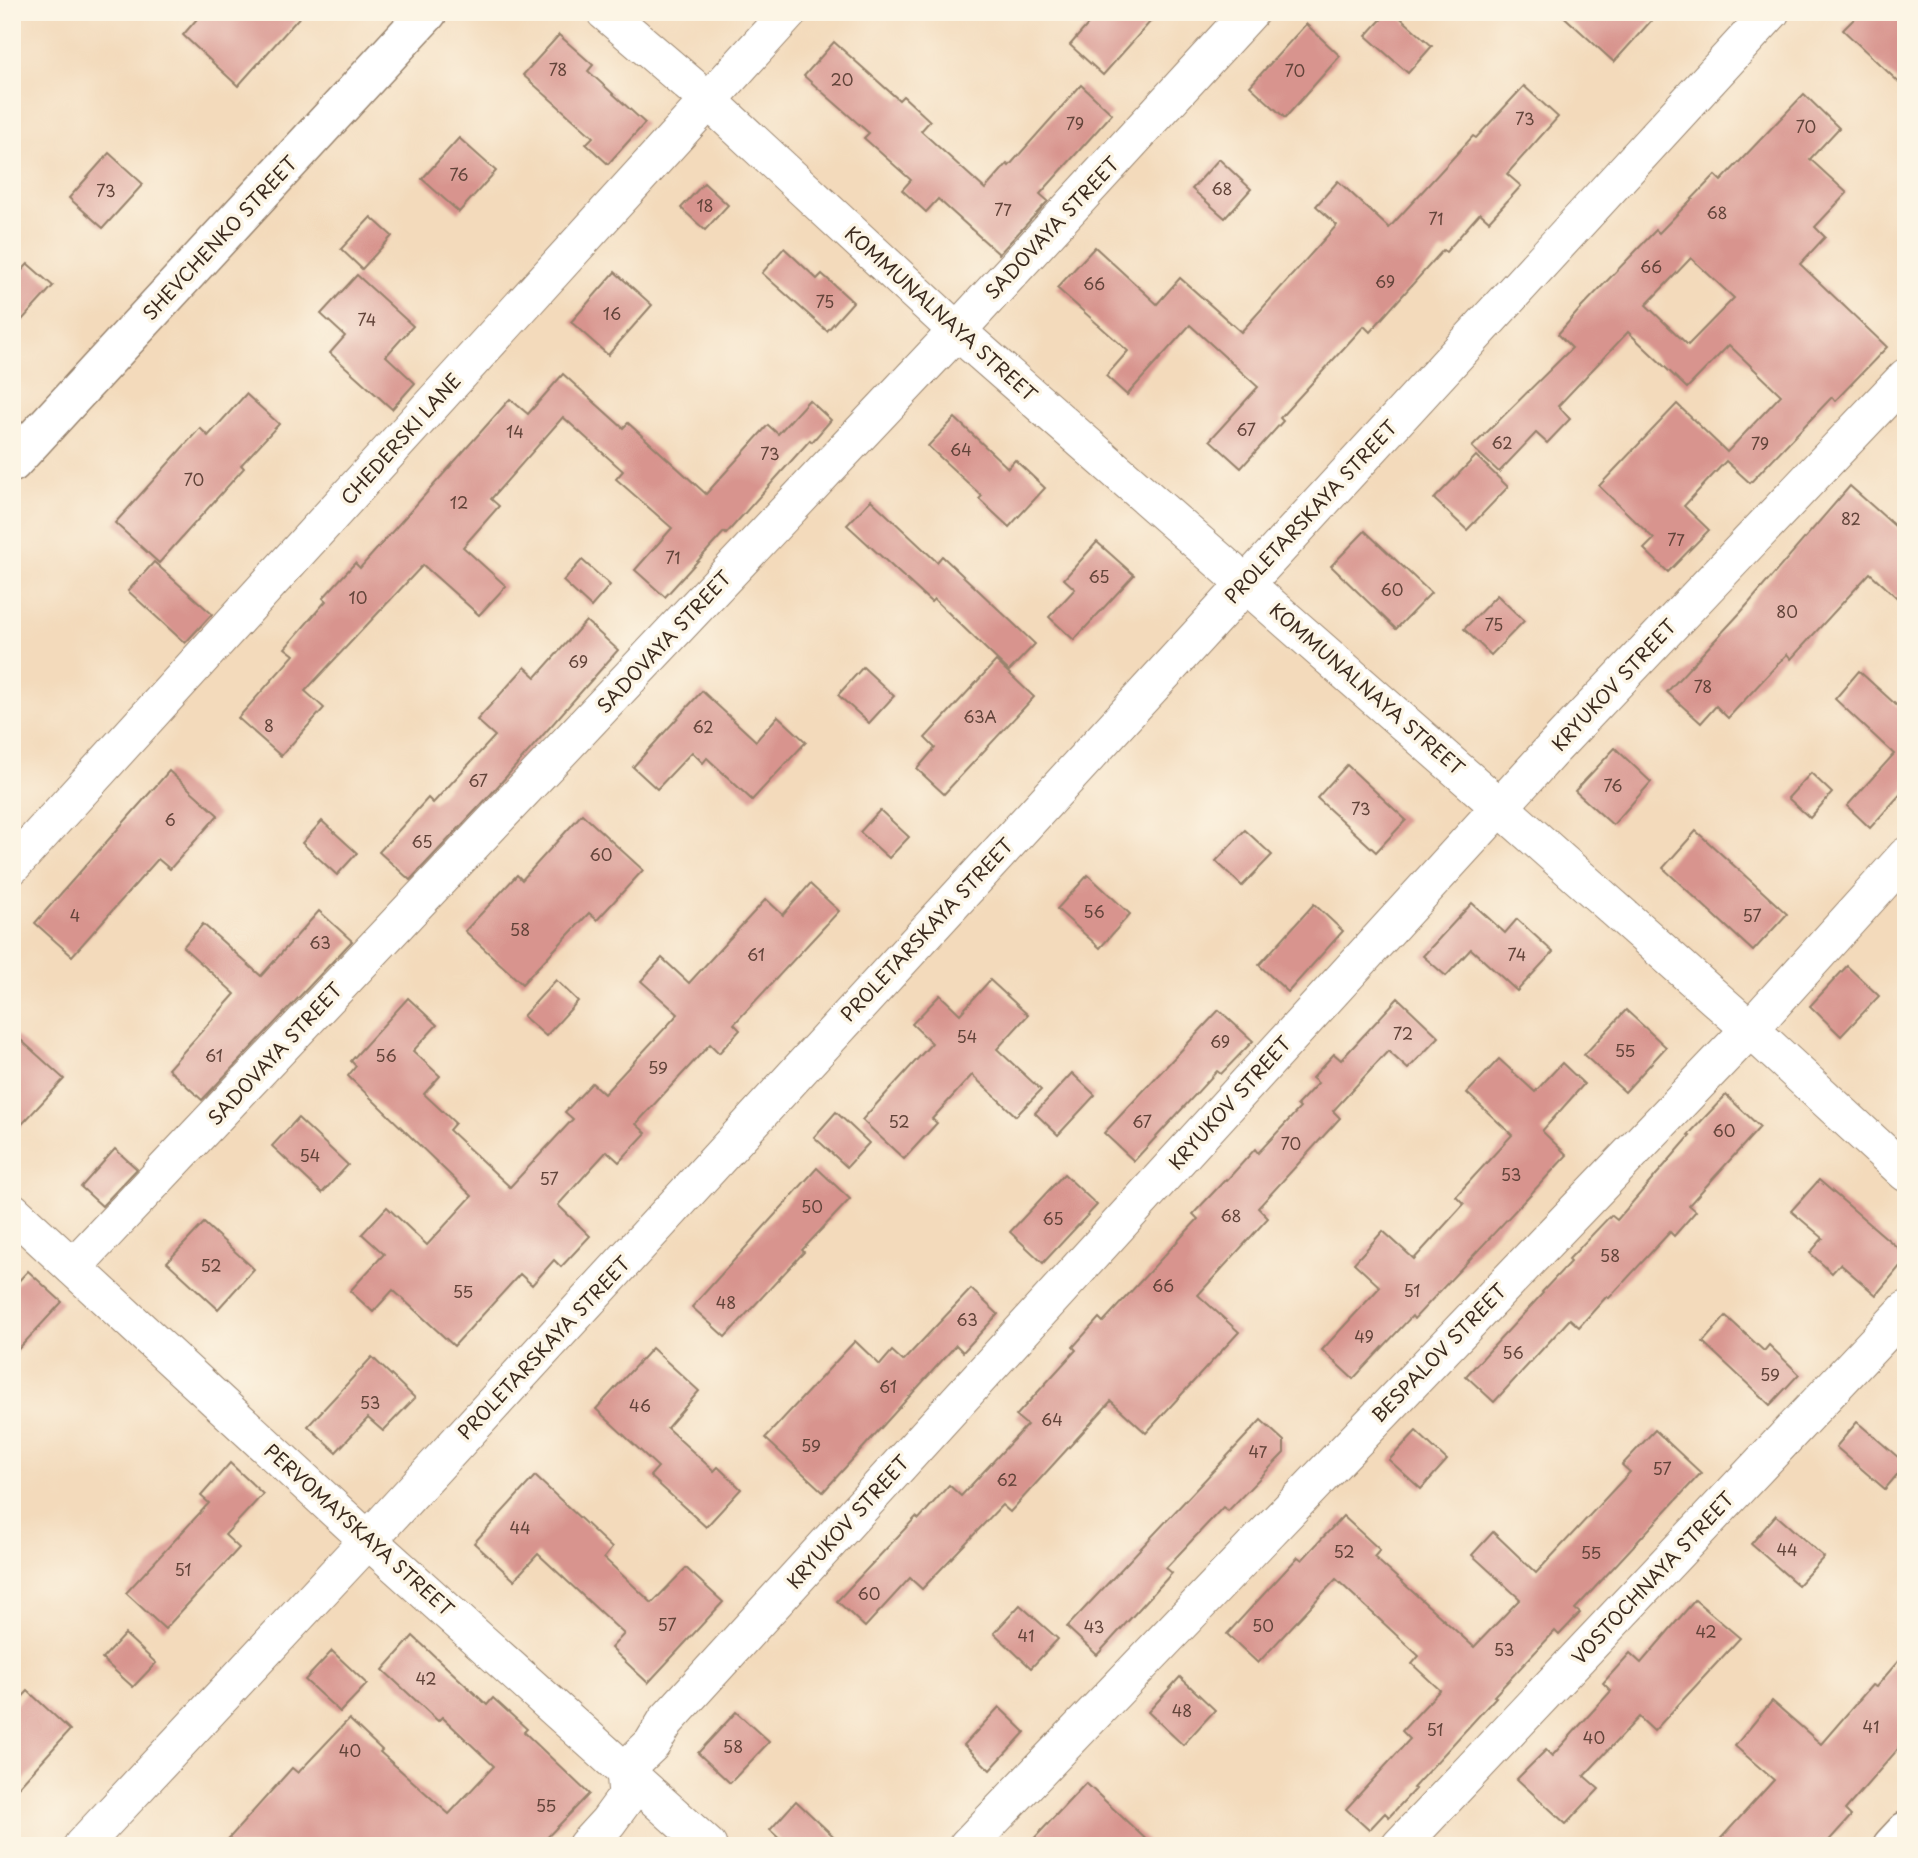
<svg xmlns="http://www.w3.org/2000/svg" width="1918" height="1858" viewBox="0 0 1918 1858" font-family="'Playpen Sans',sans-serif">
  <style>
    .building { fill: #d8948e; fill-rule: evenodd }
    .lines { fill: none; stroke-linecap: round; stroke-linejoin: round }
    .minor-casing { stroke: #97826c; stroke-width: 39 }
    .tertiary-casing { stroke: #97826c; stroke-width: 41 }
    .minor { stroke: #fff; stroke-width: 37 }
    .tertiary { stroke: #fff; stroke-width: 38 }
    .labels { text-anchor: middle; stroke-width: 7; stroke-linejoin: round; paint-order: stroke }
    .number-label { font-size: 16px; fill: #62443a }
    .street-label { font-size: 19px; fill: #3b2a1e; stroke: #fcf5e5 }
  </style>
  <rect width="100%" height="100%" fill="#fcf5e5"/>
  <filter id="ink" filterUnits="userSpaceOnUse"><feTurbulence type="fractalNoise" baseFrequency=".0143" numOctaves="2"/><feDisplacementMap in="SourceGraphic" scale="14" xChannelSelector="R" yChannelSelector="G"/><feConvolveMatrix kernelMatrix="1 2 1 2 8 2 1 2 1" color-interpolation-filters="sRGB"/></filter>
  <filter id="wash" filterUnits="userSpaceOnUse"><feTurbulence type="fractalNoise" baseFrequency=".00686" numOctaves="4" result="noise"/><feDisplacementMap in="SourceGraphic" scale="28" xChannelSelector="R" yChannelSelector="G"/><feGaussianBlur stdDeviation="1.57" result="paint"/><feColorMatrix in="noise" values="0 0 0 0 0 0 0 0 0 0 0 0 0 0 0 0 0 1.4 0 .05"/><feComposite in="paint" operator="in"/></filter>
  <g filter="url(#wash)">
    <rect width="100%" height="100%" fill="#f3dabb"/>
    <g id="blocks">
      <g class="building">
        <path d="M203 12H304L238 86 183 35Z"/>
        <path d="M1099 12H1159L1103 75 1070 45Z"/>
        <path d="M1388 12H1394L1432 46 1408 73 1366 36Z"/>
        <path d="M1559 12H1659L1614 62Z"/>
        <path d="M1861 12H1906V89L1843 30Z"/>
        <path d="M1306 24 1340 56 1285 118 1250 86Z"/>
        <path d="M559 35 593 65 588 71 645 123 608 164 586 144 593 137 523 75Z"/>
        <path d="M834 42 899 100 903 96 930 121 921 131 985 189 1007 164 1009 166 1081 85 1112 114 1040 194 1048 201 999 254 938 199 926 212 902 190 911 180 864 138 869 133 804 76Z"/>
        <path d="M1524 86 1558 117 1507 174 1521 186 1489 221 1480 213 1446 252 1443 250 1370 332 1364 326 1280 418 1283 421 1241 468 1210 440 1258 387 1190 325 1127 395 1106 376 1128 351 1057 288 1095 247 1157 304 1180 278 1241 332 1337 225 1316 206 1338 181 1389 228 1473 136 1476 138Z"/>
        <path d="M1804 94 1839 128 1810 159 1847 193 1815 227 1825 237 1800 264 1887 347 1835 401 1832 397 1750 483 1726 461 1684 506 1709 530 1668 572 1644 549 1654 539 1599 486 1677 404 1727 452 1781 395 1729 345 1687 388 1628 332 1558 406 1570 419 1547 443 1536 433 1499 472 1472 447 1572 348 1558 334 1580 309 1656 230 1659 233 1715 175 1721 181ZM1691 258 1734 298 1688 345 1646 305Z"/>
        <path d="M459 138 496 171 459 212 422 179Z"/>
        <path d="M109 153 143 184 103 228 69 198Z"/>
        <path d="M1219 159 1251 189 1225 218 1192 189Z"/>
        <path d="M704 183 728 205 705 230 681 208Z"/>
        <path d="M371 217 392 236 362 269 341 249Z"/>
        <path d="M784 248 817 279 822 274 853 302 827 331 762 273Z"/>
        <path d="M28 264 53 286 12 331V281Z"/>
        <path d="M615 272 652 305 608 355 571 322Z"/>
        <path d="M357 275 413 326 386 356 415 383 392 409 330 353 345 336 321 314Z"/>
        <path d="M563 374 623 428 628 423 706 494 768 425 778 434 809 400 831 420 812 442 810 440 726 534 724 532 665 597 635 570 672 528 616 479 623 471 563 417 491 499 499 506 463 547 506 586 479 615 423 565 305 691 324 708 281 756 238 718 294 655 285 648 326 601 323 598 355 563 360 568 510 399 528 414Z"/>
        <path d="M246 394 279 424 241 465 244 468 159 563 115 523 200 428 208 436Z"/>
        <path d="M955 418 1008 468 1015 460 1045 488 1009 527 979 499 982 496 928 446Z"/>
        <path d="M1476 456 1508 487 1467 530 1434 499Z"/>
        <path d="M1850 486 1906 536V606L1870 573 1791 659 1787 654 1728 718 1716 706 1701 723 1667 692 1741 612Z"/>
        <path d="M871 500 937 562 942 556 1035 644 1009 671 934 599 931 602 847 525Z"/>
        <path d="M1365 531 1431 593 1396 629 1331 566Z"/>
        <path d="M1097 542 1134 575 1074 640 1049 617 1075 589 1064 579Z"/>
        <path d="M582 560 610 585 591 607 563 581Z"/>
        <path d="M154 562 212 614 185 643 128 591Z"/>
        <path d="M1497 595 1524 621 1491 655 1464 629Z"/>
        <path d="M586 621 618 650 491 794 410 880 379 852 428 798 433 803 495 736 477 720 525 667 536 677Z"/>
        <path d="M996 661 1034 697 944 794 917 769 935 748 925 738Z"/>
        <path d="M863 667 894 696 869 723 838 695Z"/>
        <path d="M1859 671 1906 714V788L1870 828 1847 806 1894 754 1835 699Z"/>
        <path d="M702 691 756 741 778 716 806 742 752 800 707 758 703 763 692 752 657 789 633 767Z"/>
        <path d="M1615 748 1651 782 1613 825 1575 791Z"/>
        <path d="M1347 765 1406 820 1376 852 1317 798Z"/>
        <path d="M169 771 218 815 170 869 158 859 72 956 35 923Z"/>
        <path d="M1811 773 1832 793 1810 818 1788 798Z"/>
        <path d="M880 810 909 837 889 858 860 832Z"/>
        <path d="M582 814 643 870 597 920 589 913 522 984 465 931 517 875 522 880Z"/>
        <path d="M322 821 357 853 337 875 302 843Z"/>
        <path d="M1245 830 1272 855 1242 886 1216 861Z"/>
        <path d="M1696 831 1787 914 1753 951 1663 868Z"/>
        <path d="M1088 875 1130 914 1100 948 1057 909Z"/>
        <path d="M810 884 839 911 734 1024 740 1030 719 1053 710 1044 636 1124 646 1133 619 1162 607 1151 558 1205 590 1236 561 1267 554 1260 532 1285 520 1274 454 1346 393 1290 373 1312 350 1291 384 1254 362 1234 387 1207 427 1245 472 1196 348 1076 356 1066 351 1061 408 998 437 1025 413 1051 440 1076 424 1094 455 1123 449 1130 510 1187 573 1119 565 1112 592 1083 604 1094 678 1014 641 981 662 958 689 983 766 899 783 915Z"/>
        <path d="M1472 903 1505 933 1517 919 1553 952 1517 991 1471 949 1446 976 1423 956Z"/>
        <path d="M1314 904 1343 931 1288 992 1259 965Z"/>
        <path d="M319 911 352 941 202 1100 168 1069 235 994 183 947 203 924 261 976Z"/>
        <path d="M1847 966 1879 996 1841 1036 1810 1006Z"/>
        <path d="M556 980 578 1001 546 1036 523 1016Z"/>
        <path d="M990 980 1028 1015 997 1049 1041 1090 1016 1116 972 1075 932 1119 937 1123 904 1159 862 1120 932 1043 912 1024 940 995 960 1014Z"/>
        <path d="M1398 998 1439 1037 1408 1069 1388 1051 1333 1111 1340 1118 1258 1208 1268 1218 1198 1295 1239 1332 1146 1433 1111 1401 1010 1512 1002 1505 922 1589 910 1578 865 1627 837 1601 916 1517 919 1519 949 1485 961 1496 1027 1425 1016 1416 1076 1350 1073 1347 1099 1318 1103 1322 1198 1219 1193 1214 1226 1179 1227 1180 1255 1149 1258 1153 1300 1108 1297 1105 1318 1083 1312 1078 1334 1054 1341 1060Z"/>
        <path d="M1219 1010 1253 1041 1221 1074 1217 1071 1134 1161 1104 1133Z"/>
        <path d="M1626 1010 1666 1047 1625 1092 1584 1055Z"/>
        <path d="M12 1032 64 1079 12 1135Z"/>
        <path d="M1499 1059 1535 1092 1562 1063 1584 1084 1542 1131 1567 1155 1414 1319 1412 1316 1353 1379 1322 1350 1380 1287 1354 1263 1383 1231 1414 1259 1464 1204 1456 1196 1512 1135 1467 1093Z"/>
        <path d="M1072 1073 1095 1095 1058 1135 1035 1113Z"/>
        <path d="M1726 1095 1760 1127 1689 1205 1696 1211 1674 1236 1670 1232 1609 1298 1607 1296 1579 1327 1570 1319 1494 1402 1466 1376 1543 1293 1542 1292 1570 1262 1568 1260 1611 1215 1617 1220 1690 1136 1688 1135Z"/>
        <path d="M836 1112 869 1143 847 1167 814 1137Z"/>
        <path d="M298 1118 348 1165 322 1193 272 1146Z"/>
        <path d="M115 1149 137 1169 102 1206 81 1187Z"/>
        <path d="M817 1168 850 1199 802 1250 804 1252 725 1337 692 1307Z"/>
        <path d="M1064 1174 1097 1205 1043 1263 1010 1232Z"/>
        <path d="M1819 1180 1906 1255V1259L1876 1295 1840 1264 1832 1273 1810 1253 1823 1238 1791 1211Z"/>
        <path d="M204 1223 254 1269 218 1309 167 1262Z"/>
        <path d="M28 1271 62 1302 12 1356V1288Z"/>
        <path d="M971 1289 998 1314 963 1352 956 1345 823 1492 765 1438 855 1341 880 1365 892 1351 903 1361Z"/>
        <path d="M1726 1316 1764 1351 1769 1345 1799 1374 1770 1405 1703 1342Z"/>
        <path d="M652 1348 699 1391 667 1428 714 1471 718 1467 741 1489 706 1527 650 1476 658 1467 596 1409Z"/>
        <path d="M372 1357 415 1398 383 1431 368 1418 336 1452 308 1426Z"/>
        <path d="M1261 1420 1284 1441V1453L1228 1511 1223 1507 1166 1568 1172 1573 1097 1655 1067 1627Z"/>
        <path d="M1857 1422 1906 1464 1885 1489 1836 1447Z"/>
        <path d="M1655 1430 1701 1473 1575 1609 1580 1613 1559 1635 1555 1631 1494 1696 1496 1697 1413 1788 1415 1789 1389 1817 1385 1813 1369 1830 1346 1809 1410 1739 1402 1731 1440 1690 1412 1664 1419 1656 1336 1579 1258 1663 1227 1634 1298 1557 1302 1560 1343 1516 1380 1550 1374 1557 1474 1647 1520 1599 1472 1555 1493 1532 1536 1573 1630 1472 1622 1465Z"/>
        <path d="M1416 1431 1447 1460 1421 1489 1389 1460Z"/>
        <path d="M230 1463 263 1494 225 1535 239 1548 165 1629 126 1593 209 1503 201 1496Z"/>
        <path d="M535 1476 612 1548 604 1558 652 1603 686 1568 723 1602 648 1683 611 1648 624 1634 538 1554 514 1580 474 1543Z"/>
        <path d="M1776 1515 1824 1557 1798 1585 1751 1544Z"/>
        <path d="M1695 1600 1740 1638 1654 1731 1639 1717 1584 1776 1599 1789 1566 1824 1517 1779 1546 1750 1552 1756 1611 1691 1603 1683 1630 1653 1641 1663Z"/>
        <path d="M1020 1605 1058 1639 1031 1668 994 1633Z"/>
        <path d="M125 1634 156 1663 133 1687 102 1659Z"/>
        <path d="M413 1636 487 1705 493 1698 527 1729 524 1732 589 1794 539 1846H222L292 1768 298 1773 349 1719 382 1750 380 1752 449 1814 494 1766 442 1717 438 1721 383 1670Z"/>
        <path d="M332 1651 367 1684 340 1712 305 1680Z"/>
        <path d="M1906 1652V1740L1845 1810 1851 1816 1824 1846H1714L1774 1780 1735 1746 1772 1701 1821 1744 1872 1685 1876 1687Z"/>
        <path d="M1180 1677 1215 1710 1183 1745 1148 1712Z"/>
        <path d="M28 1691 70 1730 12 1794V1708Z"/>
        <path d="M999 1707 1025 1732 990 1770 964 1745Z"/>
        <path d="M736 1712 769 1742 730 1783 698 1753Z"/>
        <path d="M1086 1783 1153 1846H1027Z"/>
        <path d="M796 1801 844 1846H787L770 1830Z"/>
      </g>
    </g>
  </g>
  <g filter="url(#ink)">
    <use href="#blocks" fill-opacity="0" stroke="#97826c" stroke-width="2"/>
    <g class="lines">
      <g class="minor-casing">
        <g id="minor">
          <path d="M605 12 709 101 957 331 1500 807 1750 1029 1906 1173"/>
          <path d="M12 866 789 12"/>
          <path d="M12 1211 368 1540 708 1846"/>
          <path d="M73 1267 957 331 1250 12"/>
          <path d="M82 1846 368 1540 1771 12"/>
          <path d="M586 1846 608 1822 627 1796 625 1770 652 1744 666 1721 1549 753 1906 377"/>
          <path d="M967 1846 1750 1029 1906 856"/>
          <path d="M1400 1846 1906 1310"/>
        </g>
      </g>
      <g class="tertiary-casing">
        <g id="tertiary">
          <path d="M12 463 428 12"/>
          <path d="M1892 1846 1906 1831"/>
        </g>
      </g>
      <use href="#minor" class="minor"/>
      <use href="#tertiary" class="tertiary"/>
    </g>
  </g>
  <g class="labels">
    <g class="number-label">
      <text x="558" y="76">78</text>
      <text x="1295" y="77">70</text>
      <text x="842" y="86">20</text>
      <text x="1525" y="125">73</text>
      <text x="1075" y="130">79</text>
      <text x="1806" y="133">70</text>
      <text x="459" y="181">76</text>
      <text x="1222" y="195">68</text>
      <text x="106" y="197">73</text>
      <text x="705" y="212">18</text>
      <text x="1003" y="216">77</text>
      <text x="1717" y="219">68</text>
      <text x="1436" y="225">71</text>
      <text x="1651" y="273">66</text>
      <text x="1385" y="288">69</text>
      <text x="1094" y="290">66</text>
      <text x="825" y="308">75</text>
      <text x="612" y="320">16</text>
      <text x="367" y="326">74</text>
      <text x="1246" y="436">67</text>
      <text x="515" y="438">14</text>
      <text x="1502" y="449">62</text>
      <text x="1760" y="450">79</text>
      <text x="961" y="456">64</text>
      <text x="770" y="460">73</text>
      <text x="194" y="486">70</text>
      <text x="459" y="509">12</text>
      <text x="1851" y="525">82</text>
      <text x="1676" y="546">77</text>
      <text x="673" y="564">71</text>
      <text x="1099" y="583">65</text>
      <text x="1392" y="596">60</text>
      <text x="358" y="604">10</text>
      <text x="1787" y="618">80</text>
      <text x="1494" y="631">75</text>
      <text x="578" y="668">69</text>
      <text x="1703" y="693">78</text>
      <text x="980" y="723">63А</text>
      <text x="269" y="732">8</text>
      <text x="703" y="733">62</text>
      <text x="478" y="787">67</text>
      <text x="1613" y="792">76</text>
      <text x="1361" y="815">73</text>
      <text x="170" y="826">6</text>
      <text x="422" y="848">65</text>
      <text x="601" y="861">60</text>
      <text x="1094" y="918">56</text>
      <text x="75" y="922">4</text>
      <text x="1752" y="922">57</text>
      <text x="520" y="936">58</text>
      <text x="320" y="949">63</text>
      <text x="756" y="961">61</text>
      <text x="1517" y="961">74</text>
      <text x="1403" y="1040">72</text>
      <text x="967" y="1043">54</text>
      <text x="1220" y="1048">69</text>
      <text x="1625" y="1057">55</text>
      <text x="214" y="1062">61</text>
      <text x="386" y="1062">56</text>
      <text x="658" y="1074">59</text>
      <text x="899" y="1128">52</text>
      <text x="1142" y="1128">67</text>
      <text x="1724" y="1137">60</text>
      <text x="1291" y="1150">70</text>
      <text x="310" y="1162">54</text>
      <text x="1511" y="1181">53</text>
      <text x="549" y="1185">57</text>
      <text x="812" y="1213">50</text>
      <text x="1231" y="1222">68</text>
      <text x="1053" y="1225">65</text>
      <text x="1610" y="1262">58</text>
      <text x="211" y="1272">52</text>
      <text x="1163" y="1292">66</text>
      <text x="1412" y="1297">51</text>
      <text x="463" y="1298">55</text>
      <text x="726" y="1309">48</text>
      <text x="967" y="1326">63</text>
      <text x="1364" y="1343">49</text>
      <text x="1513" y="1359">56</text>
      <text x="1770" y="1381">59</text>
      <text x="888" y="1393">61</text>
      <text x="370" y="1409">53</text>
      <text x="640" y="1412">46</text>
      <text x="1052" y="1426">64</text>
      <text x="811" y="1452">59</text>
      <text x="1258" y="1458">47</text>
      <text x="1662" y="1475">57</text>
      <text x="1007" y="1486">62</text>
      <text x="520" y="1534">44</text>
      <text x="1787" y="1556">44</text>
      <text x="1344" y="1558">52</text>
      <text x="1591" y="1559">55</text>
      <text x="183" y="1576">51</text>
      <text x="869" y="1600">60</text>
      <text x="667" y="1631">57</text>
      <text x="1263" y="1632">50</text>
      <text x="1094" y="1633">43</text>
      <text x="1706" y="1638">42</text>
      <text x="1026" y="1642">41</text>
      <text x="1504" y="1656">53</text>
      <text x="426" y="1685">42</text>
      <text x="1182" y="1717">48</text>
      <text x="1871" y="1733">41</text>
      <text x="1435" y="1736">51</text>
      <text x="1594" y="1744">40</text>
      <text x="733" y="1753">58</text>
      <text x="350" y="1757">40</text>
      <text x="546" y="1812">55</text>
    </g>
    <g class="street-label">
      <text transform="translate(1052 228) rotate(-47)" y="7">SADOVAYA STREET</text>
      <text transform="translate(220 238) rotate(-47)" y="7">SHEVCHENKO STREET</text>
      <text transform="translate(941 314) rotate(42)" y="7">KOMMUNALNAYA STREET</text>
      <text transform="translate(401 439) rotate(-48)" y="7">CHEDERSKI LANE</text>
      <text transform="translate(1311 512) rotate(-47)" y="7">PROLETARSKAYA STREET</text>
      <text transform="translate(664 642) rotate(-47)" y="7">SADOVAYA STREET</text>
      <text transform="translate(1614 685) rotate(-47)" y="7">KRYUKOV STREET</text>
      <text transform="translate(1367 689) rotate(41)" y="7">KOMMUNALNAYA STREET</text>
      <text transform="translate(927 930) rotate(-47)" y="7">PROLETARSKAYA STREET</text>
      <text transform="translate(275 1054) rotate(-47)" y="7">SADOVAYA STREET</text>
      <text transform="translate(1230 1103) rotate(-48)" y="7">KRYUKOV STREET</text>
      <text transform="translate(544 1348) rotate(-47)" y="7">PROLETARSKAYA STREET</text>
      <text transform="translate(1439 1353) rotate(-46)" y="7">BESPALOV STREET</text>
      <text transform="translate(848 1522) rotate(-48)" y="7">KRYUKOV STREET</text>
      <text transform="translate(359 1530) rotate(42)" y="7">PERVOMAYSKAYA STREET</text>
      <text transform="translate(1653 1578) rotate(-47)" y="7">VOSTOCHNAYA STREET</text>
    </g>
  </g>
  <rect width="1918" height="1858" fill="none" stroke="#fcf5e5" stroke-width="42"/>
</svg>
